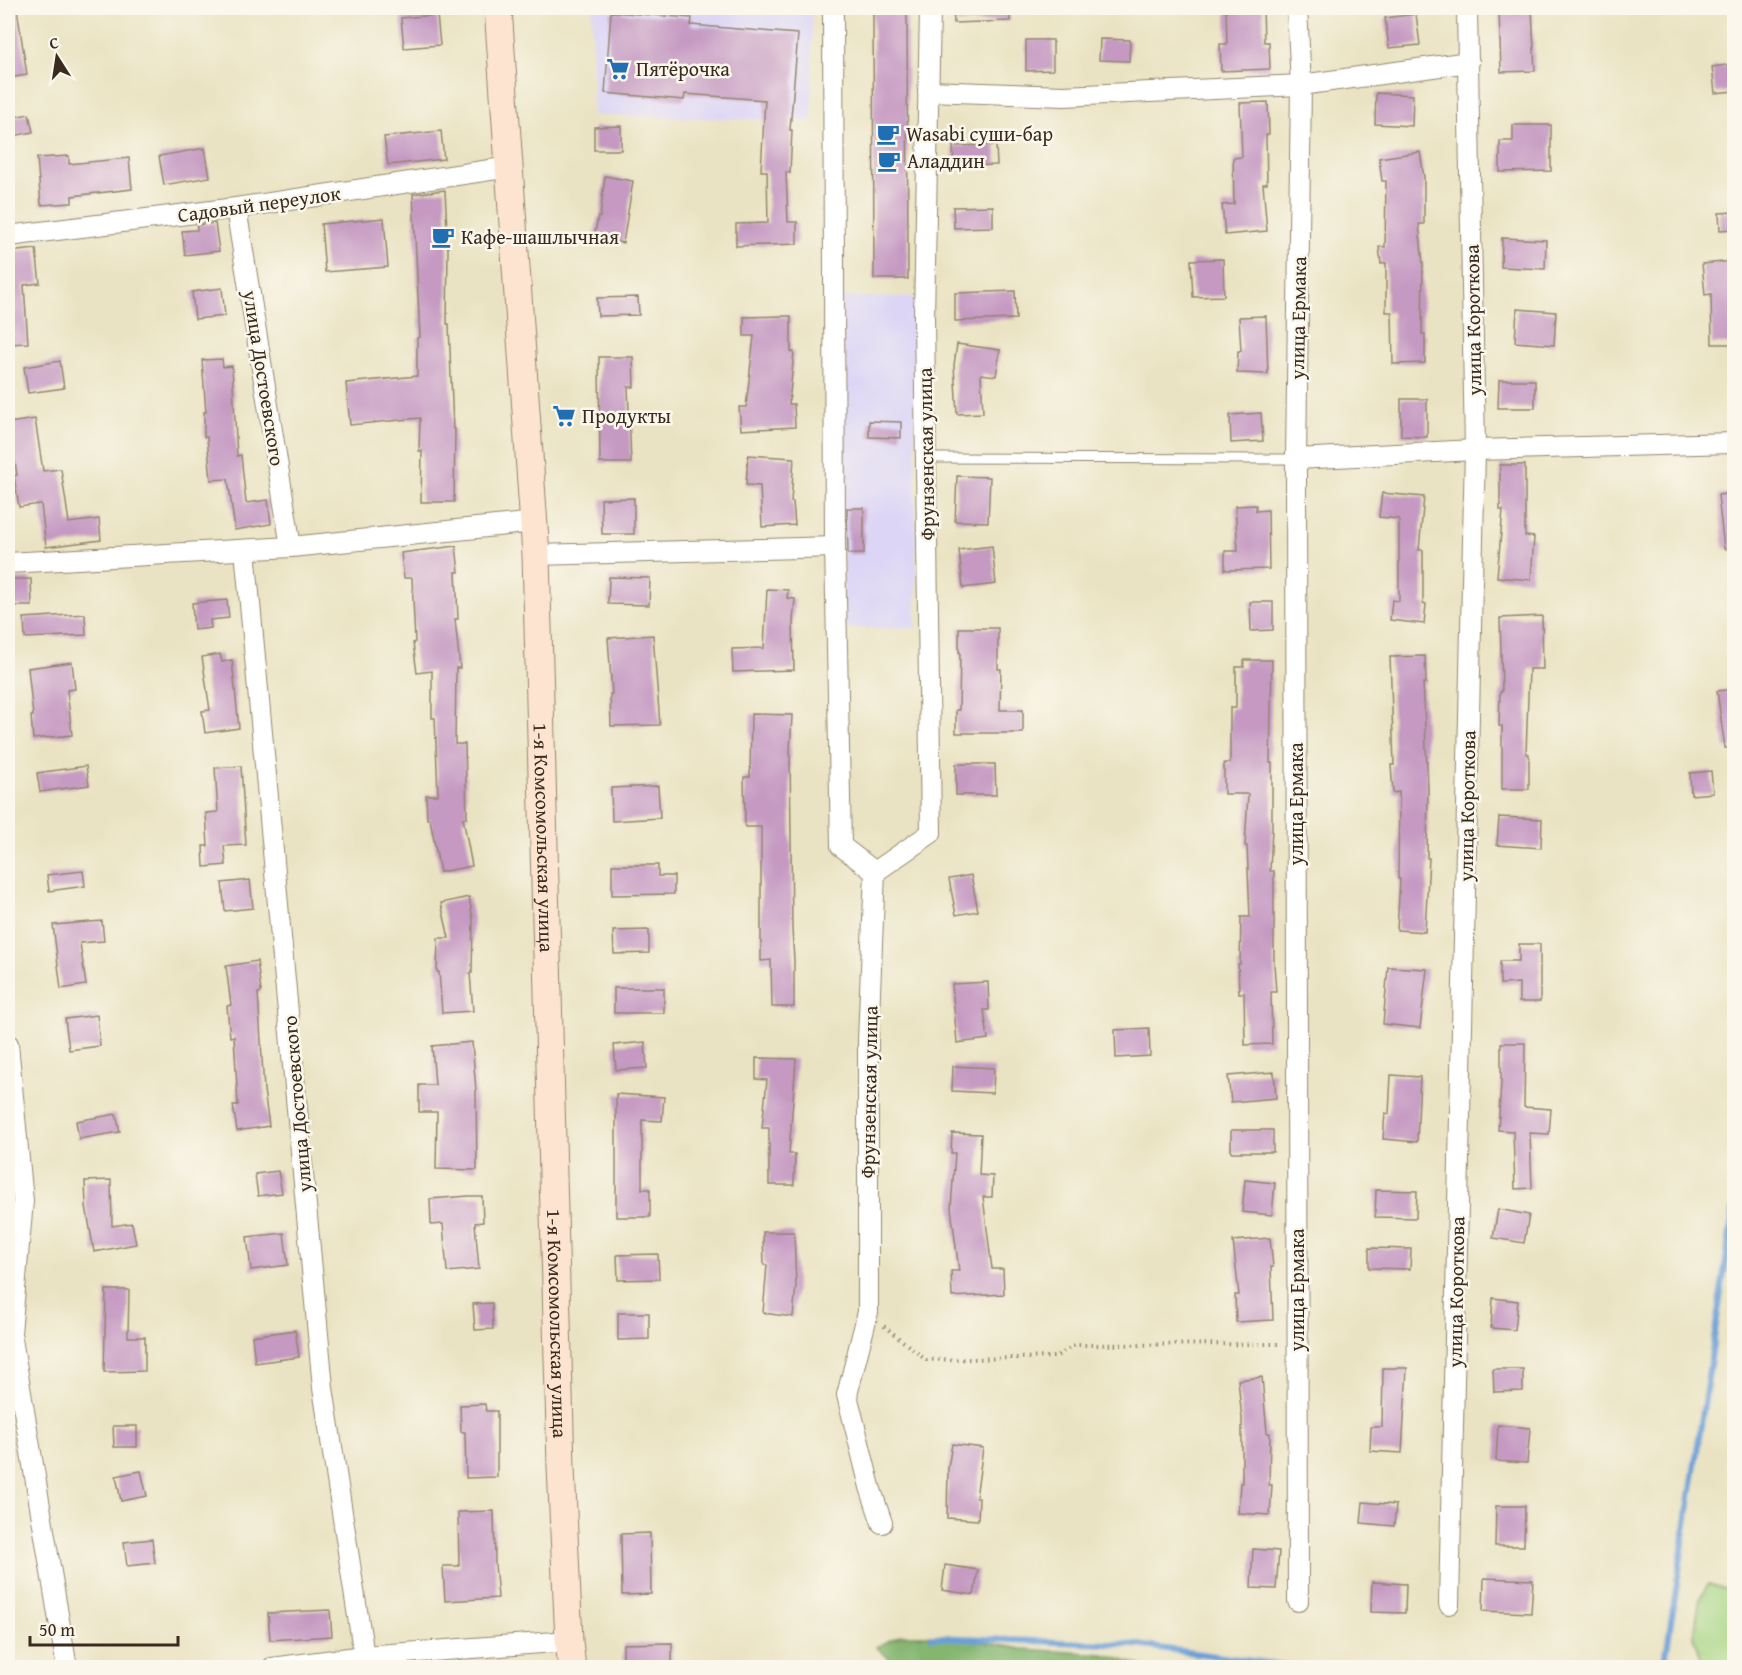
<svg xmlns="http://www.w3.org/2000/svg" width="1742" height="1675" viewBox="0 0 1742 1675" font-family="'Gentium Book Plus',serif">
  <style>
    .built { fill: #dcd5f6 }
    .green { fill: #a5d482; stroke: #707f50; stroke-width: 1.5 }
    .forest { fill: #84b670; stroke: #607047; stroke-width: 1.5 }
    .lines { fill: none; stroke-linecap: round; stroke-linejoin: round }
    .stream { stroke: #6c9fd7; stroke-width: 6 }
    .building { fill: #c599c2 }
    .lane-casing { stroke: #928670; stroke-width: 11 }
    .street-casing { stroke: #928670; stroke-width: 22 }
    .secondary-casing { stroke: #928670; stroke-width: 29 }
    .path { stroke: #928670; stroke-width: 4; stroke-dasharray: 1.5 4.5; stroke-linecap: butt }
    .lane { stroke: #fff; stroke-width: 9 }
    .street { stroke: #fff; stroke-width: 20 }
    .secondary { stroke: #fde4d1; stroke-width: 27 }
    .labels { text-anchor: middle; stroke-width: 5; stroke-linejoin: round; paint-order: stroke }
    .poi-label { font-size: 20px; fill: #3b2a1e; stroke: #fbf7ec; text-anchor: start }
    .street-label { font-size: 20px; fill: #3b2a1e; stroke: #fbf7ec }
  </style>
  <rect width="100%" height="100%" fill="#fbf7ec"/>
  <filter id="ink" filterUnits="userSpaceOnUse"><feTurbulence type="fractalNoise" baseFrequency=".0167" numOctaves="2"/><feDisplacementMap in="SourceGraphic" scale="12" xChannelSelector="R" yChannelSelector="G"/><feConvolveMatrix kernelMatrix="1 2 1 2 8 2 1 2 1" color-interpolation-filters="sRGB"/></filter>
  <filter id="wash" filterUnits="userSpaceOnUse"><feTurbulence type="fractalNoise" baseFrequency=".008" numOctaves="4" result="noise"/><feDisplacementMap in="SourceGraphic" scale="24" xChannelSelector="R" yChannelSelector="G"/><feGaussianBlur stdDeviation="1.35" result="paint"/><feColorMatrix in="noise" values="0 0 0 0 0 0 0 0 0 0 0 0 0 0 0 0 0 1.4 0 .05"/><feComposite in="paint" operator="in"/></filter>
  <g filter="url(#wash)">
    <rect width="100%" height="100%" fill="#eae3c3"/>
    <g class="built">
      <path d="M592 8H812V121L593 115Z"/>
      <path d="M842 297H915L916 628H843Z"/>
    </g>
    <path class="green" d="M1709 1584 1731 1591 1734 1585V1667H1704L1694 1636 1700 1597Z"/>
    <path class="forest" d="M901 1635H947L1021 1649 1103 1654 1145 1667H899L876 1647Z"/>
    <g class="lines">
      <g class="stream">
        <path d="M931 1637 1138 1645 1302 1668"/>
        <path d="M1664 1668 1734 1207"/>
      </g>
    </g>
    <g id="blocks">
      <g class="building">
        <path d="M873 8H907L908 279H874Z"/>
        <path d="M953 8H1010V21L954 23Z"/>
        <path d="M1226 8H1263L1264 42H1269L1270 69 1221 71 1220 44H1227Z"/>
        <path d="M17 9 27 75 8 78V10Z"/>
        <path d="M1532 9 1535 71 1501 72 1499 10Z"/>
        <path d="M611 12 692 18 691 25 798 34 790 130H792L790 173 786 172 788 222H797V244L736 246V224L768 223 767 171H761L765 100 685 94 684 100 605 93Z"/>
        <path d="M1416 14 1420 45 1389 48 1385 18Z"/>
        <path d="M437 15 440 45 404 48 401 18Z"/>
        <path d="M1100 39 1130 40 1129 61 1099 60Z"/>
        <path d="M1026 40H1053V70L1026 71Z"/>
        <path d="M1734 64V91L1715 93 1712 67Z"/>
        <path d="M1376 93 1413 95 1412 126 1375 124Z"/>
        <path d="M1268 102 1269 134 1266 135 1267 184H1263L1267 231 1225 235 1222 205 1234 204 1233 158 1242 157 1240 103Z"/>
        <path d="M29 114 33 132 8 137V118Z"/>
        <path d="M1513 125H1551V171L1500 172V141H1513Z"/>
        <path d="M621 126V150H594V127Z"/>
        <path d="M441 131 444 159 388 165 384 137Z"/>
        <path d="M996 145 997 165 954 166 953 146Z"/>
        <path d="M205 148 210 177 164 185 159 156Z"/>
        <path d="M1420 152 1424 177V224H1419L1423 264 1422 334H1425V363L1393 364 1392 312H1386V263L1381 264 1379 247H1385L1386 181H1382L1379 158Z"/>
        <path d="M69 156V164L129 158 132 189 72 196V203L41 205 37 158Z"/>
        <path d="M605 176 633 181 623 243 594 238 598 217H600Z"/>
        <path d="M445 190 448 251 447 324H449L453 429H455L454 502H421L422 451H419L420 418 350 425 346 383 417 376V338L420 337 413 194Z"/>
        <path d="M993 206V227L954 228 953 207Z"/>
        <path d="M1734 212V229L1720 230 1719 213Z"/>
        <path d="M384 218 388 267 325 272 321 224Z"/>
        <path d="M215 223 219 251 185 255 182 231 197 230V225Z"/>
        <path d="M1502 238 1546 240 1545 269 1501 267Z"/>
        <path d="M36 249 40 283 24 285 28 343 8 344V252Z"/>
        <path d="M1223 259 1224 296 1193 297 1191 260Z"/>
        <path d="M1734 261V344H1712L1711 294 1705 295 1702 264Z"/>
        <path d="M222 288 225 316 195 319 192 292Z"/>
        <path d="M1015 291 1016 319 955 321V293Z"/>
        <path d="M638 297 639 315 598 316 597 298Z"/>
        <path d="M1517 309 1556 312 1554 345 1515 342Z"/>
        <path d="M783 316H791V352H794L789 404H794L795 427 741 430 739 407H746L754 336H744V317Z"/>
        <path d="M1266 316 1268 374 1237 373 1238 351H1241L1239 317Z"/>
        <path d="M957 344 1000 350 996 376 981 374 983 413 957 414 954 365Z"/>
        <path d="M599 357H633L634 387H628L631 463H600Z"/>
        <path d="M222 359 223 367 232 366 237 456 241 455 246 503 268 500 271 524 235 530 228 479 211 480 207 437H204V412H206L202 360Z"/>
        <path d="M60 361 64 388 28 393 24 367Z"/>
        <path d="M1499 380H1535V408H1498Z"/>
        <path d="M1401 399H1427V437L1401 436Z"/>
        <path d="M1261 413 1263 441 1231 443 1230 415Z"/>
        <path d="M35 419 43 471 61 469 69 523 99 519 101 540 46 547 41 504 19 507 14 476 17 475 9 423Z"/>
        <path d="M869 421 901 422V438L869 437Z"/>
        <path d="M748 455 794 458 791 502H793L795 525 762 527 760 486 746 485Z"/>
        <path d="M1500 465H1525V536L1534 537 1531 580 1497 577 1503 510H1500Z"/>
        <path d="M957 476 990 477 988 522 955 521Z"/>
        <path d="M1382 493 1424 497 1419 550H1423V603L1426 604 1424 624 1390 620 1392 600 1399 601V519L1379 517Z"/>
        <path d="M1734 493V548L1724 549 1718 495Z"/>
        <path d="M634 498V534H602L601 499Z"/>
        <path d="M1256 505V511L1268 510 1269 569 1225 570V551H1238L1235 506Z"/>
        <path d="M847 508H864V554H848Z"/>
        <path d="M456 546 459 572H456L458 619H455L460 668H456L455 744H465L467 818H463L472 866 440 872 430 819H427L426 795H438L435 718H432V671L417 673 413 643 415 642 412 578H404L401 553Z"/>
        <path d="M992 546 996 584 963 588 959 550Z"/>
        <path d="M609 577 650 578 649 605 608 604Z"/>
        <path d="M8 579H31L32 606H9Z"/>
        <path d="M767 589 788 590 787 598 795 599 793 621 794 670 733 672 732 649 764 648Z"/>
        <path d="M227 600 229 618 210 620 211 628 194 630 192 603Z"/>
        <path d="M1250 602H1273V630L1251 631Z"/>
        <path d="M85 614 86 635 25 638 24 618Z"/>
        <path d="M1542 616 1543 669H1529L1526 754H1529V789H1502V726H1499L1500 692H1502L1500 618Z"/>
        <path d="M959 628H998V669H1001L1000 710H1023V733H956V710H959L960 652H959Z"/>
        <path d="M653 635 660 725 611 726 610 694H612L608 638Z"/>
        <path d="M220 654 222 662 232 660 239 728 205 733 202 711 210 710 202 657Z"/>
        <path d="M1425 656 1426 683H1423L1428 790 1427 858H1429L1425 932 1397 930 1400 879H1398L1399 792 1393 793 1391 765H1394L1390 657Z"/>
        <path d="M1244 660H1272L1270 763H1272V828L1270 871H1274V964L1276 992H1271L1272 1044 1245 1045 1244 993H1239L1238 964H1240L1241 917H1250L1247 846H1245L1248 794H1224V763H1230V708H1236V667H1244Z"/>
        <path d="M72 662 75 689 67 690 72 735 33 739 31 716H33L28 668Z"/>
        <path d="M1734 689V748H1725L1717 691Z"/>
        <path d="M751 714 792 715 790 751 792 930 794 960V1007H772L771 960 761 961V827H745L744 777H750Z"/>
        <path d="M956 764H995L996 795H956Z"/>
        <path d="M86 766 89 785 40 792 37 773Z"/>
        <path d="M241 766 246 845 224 846 226 865 204 867 203 846H208L206 813 218 812 215 768Z"/>
        <path d="M1711 771 1713 793 1691 795 1690 773Z"/>
        <path d="M658 786 660 818 612 821 611 788Z"/>
        <path d="M1499 817 1542 819 1541 848 1497 845Z"/>
        <path d="M612 865H658V876H674V894L612 895Z"/>
        <path d="M83 871 85 886 49 891 47 875Z"/>
        <path d="M971 875 978 911 956 915 949 879Z"/>
        <path d="M250 880 253 908 225 911 222 883Z"/>
        <path d="M469 897 473 919 472 973H470L473 1011 442 1013 439 972H437L438 938H449L441 903Z"/>
        <path d="M102 921 104 941 80 943 86 985 61 989 53 925Z"/>
        <path d="M649 930V953L614 954 613 931Z"/>
        <path d="M1519 944H1540V1002H1519V983L1500 984V961H1519Z"/>
        <path d="M257 961 261 992 258 993 264 1090 269 1126 237 1131 233 1105H238L234 1036 230 1037 227 1006 231 1005 226 966Z"/>
        <path d="M1388 967 1427 969 1420 1028 1383 1024Z"/>
        <path d="M988 982 989 1010H984L988 1039 957 1043 952 984Z"/>
        <rect x="614" y="988" width="50" height="25"/>
        <path d="M97 1015 100 1046 69 1050 65 1019Z"/>
        <path d="M1149 1028 1150 1056 1116 1058 1115 1030Z"/>
        <path d="M472 1042 476 1091 477 1170 436 1169 437 1112H419V1085H435L432 1046Z"/>
        <path d="M645 1042 647 1068 616 1070 614 1045Z"/>
        <path d="M1501 1043H1525L1524 1107 1551 1109 1549 1134 1530 1133 1532 1188 1515 1189 1513 1131 1498 1130 1501 1083Z"/>
        <path d="M756 1058 796 1059 789 1154H795L794 1185H769V1128H762L767 1080 756 1079Z"/>
        <path d="M953 1066 994 1068 993 1093 952 1091Z"/>
        <path d="M1274 1072 1276 1098 1231 1102 1228 1076Z"/>
        <path d="M1391 1075 1420 1077 1417 1142 1383 1139 1385 1113 1389 1114Z"/>
        <path d="M616 1094 664 1097 662 1121 642 1120V1189H650V1217H616Z"/>
        <path d="M116 1114 120 1132 79 1139 76 1121Z"/>
        <rect x="1231" y="1130" width="42" height="22"/>
        <path d="M952 1133 981 1134 979 1175 993 1176 992 1197H983L992 1269H1003L1004 1294 952 1297 951 1271H959L951 1208 955 1153H951Z"/>
        <path d="M278 1171 282 1193 258 1196 255 1174Z"/>
        <path d="M111 1180 112 1226 132 1223 136 1244 94 1252 86 1206 85 1181Z"/>
        <path d="M1245 1180 1275 1183 1272 1215 1242 1212Z"/>
        <path d="M1376 1190 1417 1191 1416 1218 1375 1217Z"/>
        <path d="M469 1196H482L483 1222 475 1223 479 1269 447 1272 443 1224 431 1225 430 1199Z"/>
        <path d="M1498 1209 1529 1215 1524 1243 1493 1238Z"/>
        <path d="M763 1232H794L796 1286 793 1317 763 1313 767 1265H764Z"/>
        <path d="M284 1233 288 1265 251 1270 247 1237Z"/>
        <path d="M1270 1238 1273 1267H1271L1273 1320 1236 1322 1235 1295H1239L1233 1241Z"/>
        <path d="M1369 1248 1411 1249 1410 1269 1369 1268Z"/>
        <path d="M658 1254 659 1279 618 1280 617 1255Z"/>
        <path d="M106 1290H129L128 1337H145V1371L104 1372Z"/>
        <path d="M1493 1298 1518 1301 1515 1330 1491 1328Z"/>
        <path d="M492 1303 493 1329 475 1330 473 1304Z"/>
        <path d="M618 1313H649V1339L618 1340Z"/>
        <path d="M295 1330 299 1357 255 1363 252 1336Z"/>
        <path d="M1383 1368H1407L1402 1453 1370 1451 1371 1427H1382Z"/>
        <path d="M1493 1369H1523V1391L1494 1392Z"/>
        <path d="M1262 1377 1267 1433H1270L1269 1485H1272L1270 1515 1238 1513 1240 1483H1242V1419L1238 1380Z"/>
        <path d="M485 1404 486 1411H497V1477L466 1478 465 1432H461L460 1405Z"/>
        <path d="M1498 1425 1530 1428 1527 1463 1496 1461Z"/>
        <path d="M113 1426H137V1447H114Z"/>
        <path d="M952 1444 983 1448 976 1498H979L978 1520 947 1518 948 1468Z"/>
        <path d="M141 1471 147 1496 121 1501 116 1476Z"/>
        <path d="M1363 1502 1396 1505 1394 1526 1361 1523Z"/>
        <path d="M1496 1506H1525L1524 1546H1495Z"/>
        <path d="M494 1511 495 1564 498 1598 445 1601 443 1566H459L458 1512Z"/>
        <path d="M650 1533 651 1594 622 1595 621 1534Z"/>
        <path d="M152 1539 155 1563 127 1566 124 1542Z"/>
        <path d="M1253 1549 1279 1551 1276 1589 1251 1588Z"/>
        <path d="M945 1565 978 1570 974 1595 942 1590Z"/>
        <path d="M1484 1578 1533 1580 1531 1613 1483 1611Z"/>
        <path d="M1372 1582 1406 1584 1405 1613 1371 1612Z"/>
        <path d="M330 1610 332 1636 270 1640 268 1613Z"/>
        <path d="M672 1643V1667H623V1644Z"/>
      </g>
    </g>
  </g>
  <g filter="url(#ink)">
    <use href="#blocks" fill-opacity="0" stroke="#928670" stroke-width="1.5"/>
    <g class="lines">
      <g class="lane-casing">
        <path id="lane" d="M925 458 1296 459"/>
      </g>
      <g class="street-casing">
        <g id="street">
          <path d="M833 8 835 547 841 846 875 872"/>
          <path d="M1297 8 1301 85 1296 459 1298 1601"/>
          <path d="M928 91 1064 96 1301 85 1469 62"/>
          <path d="M236 208 291 547"/>
          <path d="M8 236 236 208 510 167"/>
          <path d="M1296 459 1475 450 1734 443"/>
          <path d="M245 550 323 1388 364 1656"/>
          <path d="M536 555 835 547"/>
          <path d="M8 563 291 547 535 522"/>
          <path d="M8 1044 23 1201 11 1333 67 1668"/>
          <path d="M882 1523 870 1487 847 1395 868 1312V1040L875 872 931 833 924 318 930 8"/>
          <path d="M1449 1604 1475 450 1467 8"/>
          <path d="M272 1668 364 1656 569 1641"/>
        </g>
      </g>
      <g class="secondary-casing">
        <g id="secondary">
          <path id="s1" d="M498 8 536 555 561 1467 569 1641 572 1668"/>
        </g>
      </g>
      <path class="path" d="M884 1326 926 1360 1055 1357 1075 1345 1278 1344"/>
      <use href="#lane" class="lane"/>
      <use href="#street" class="street"/>
      <use href="#secondary" class="secondary"/>
    </g>
  </g>
  <defs>
    <g id="supermarket-bare" transform="scale(1.8)"><path d="M-6-5.5h2.5l.6 2H6L4.5 2H-2.5L-4.4-4H-6ZM-1.5 3.2a1.3 1.3 0 1 0 .1 0ZM3 3.2a1.3 1.3 0 1 0 .1 0Z" fill="#1f6fb2" stroke="#fbf7ec" stroke-width="2.5" paint-order="stroke"/></g>
    <g id="cafe-bare" transform="scale(1.8)"><path d="M-5.5-4.5H6V0H3Q3 3.5 0 3.5H-2.5Q-5.5 3.5-5.5 0ZM3-3.2v2h1.7v-2ZM-6 4.5H4V6H-6Z" fill="#1f6fb2" stroke="#fbf7ec" stroke-width="2.5" paint-order="stroke"/></g>
  </defs>
  <g fill-rule="evenodd">
    <use href="#supermarket-bare" x="618" y="69"/>
    <use href="#cafe-bare" x="888" y="134"/>
    <use href="#cafe-bare" x="889" y="161"/>
    <use href="#cafe-bare" x="443" y="237"/>
    <use href="#supermarket-bare" x="564" y="416"/>
  </g>
  <g class="labels">
    <g class="poi-label">
      <text x="636" y="76">Пятёрочка</text>
      <text x="906" y="141">Wasabi суши-бар</text>
      <text x="907" y="168">Аладдин</text>
      <text x="461" y="244">Кафе-шашлычная</text>
      <text x="582" y="423">Продукты</text>
    </g>
    <g class="street-label">
      <text transform="translate(259 204) rotate(-8)" y="7">Садовый переулок</text>
      <text transform="translate(1298 318) rotate(-89)" y="7">улица Ермака</text>
      <text transform="translate(1473 320) rotate(-91)" y="7">улица Короткова</text>
      <text transform="translate(264 378) rotate(81)" y="7">улица Достоевского</text>
      <text transform="translate(926 454) rotate(-91)" y="7">Фрунзенская улица</text>
      <text transform="translate(1296 804) rotate(-90)" y="7">улица Ермака</text>
      <text transform="translate(1467 806) rotate(-89)" y="7">улица Короткова</text>
      <text dy="7" stroke="none"><textPath href="#s1" startOffset="831">1-я Комсомольская улица</textPath></text>
      <text transform="translate(869 1092) rotate(-89)" y="7">Фрунзенская улица</text>
      <text transform="translate(297 1104) rotate(-95)" y="7">улица Достоевского</text>
      <text transform="translate(1297 1290) rotate(-90)" y="7">улица Ермака</text>
      <text transform="translate(1456 1292) rotate(-89)" y="7">улица Короткова</text>
      <text dy="7" stroke="none"><textPath href="#s1" startOffset="1317">1-я Комсомольская улица</textPath></text>
    </g>
  </g>
  <rect width="1742" height="1675" fill="none" stroke="#fbf7ec" stroke-width="30"/>
  <g transform="translate(57 57) rotate(348)" stroke="#fbf7ec" stroke-width="4.5" paint-order="stroke">
  <path d="M0-4.5L10 22L0 15L-10 22Z" fill="#3b2a1e"/>
  <text y="-9" font-size="16" font-weight="bold" text-anchor="middle" fill="#3b2a1e">С</text>
  </g>
  <path d="M30 1636v9h148v-9" fill="none" stroke="#3b2a1e" stroke-width="3"/>
  <text x="39" y="1636" font-size="18" fill="#3b2a1e" stroke="#fbf7ec" stroke-width="4.5" paint-order="stroke">50 m</text>
</svg>
